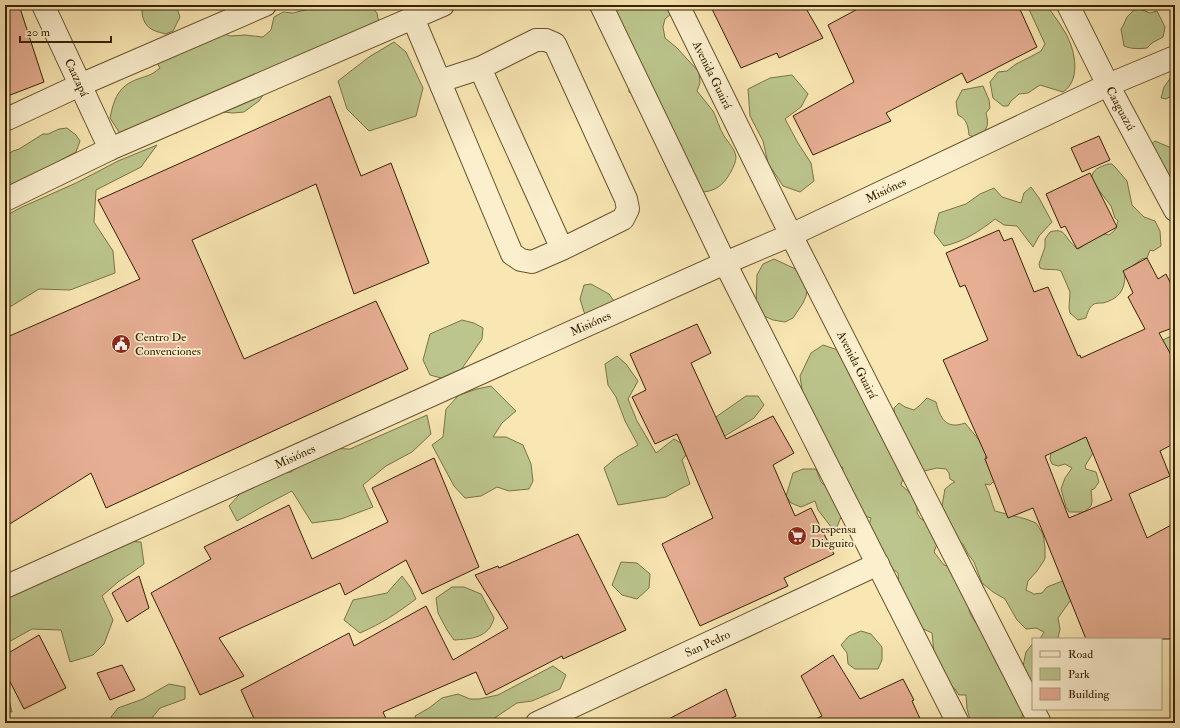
<svg xmlns="http://www.w3.org/2000/svg" width="1180" height="728" viewBox="0 0 1180 728" font-family="'IM FELL Double Pica',serif">
  <style>
    .green { fill: #bcc58d; stroke: #7a7446 }
    .building { fill: #e6ae93; stroke: #382200; fill-rule: evenodd }
    .lines { fill: none; stroke-linecap: round; stroke-linejoin: round }
    .minor-casing { stroke: #68532d; stroke-width: 24 }
    .minor { stroke: #fbefce; stroke-width: 22 }
    .labels { text-anchor: middle; stroke-width: 3.5; stroke-linejoin: round; paint-order: stroke }
    .street-label { font-size: 12px; fill: #382200; stroke: #fbefce }
    .poi-label { font-size: 12px; fill: #382200; stroke: #fbefce; text-anchor: start }
  </style>
  <rect width="100%" height="100%" fill="#f9e7b3"/>
  <filter id="stains"><feTurbulence type="fractalNoise" baseFrequency=".005" numOctaves="4"/><feColorMatrix values="0 0 0 0 .2 0 0 0 0 .09 0 0 0 0 .02 0 0 0 .5 -.17"/></filter>
  <radialGradient id="worn" r=".72"><stop offset=".6" stop-color="#630" stop-opacity="0"/><stop offset="1" stop-color="#630" stop-opacity=".3"/></radialGradient>
  <g class="green">
    <path d="M143 5H175L178 11 180 17 173 31 166 34C162 33 157 32 153 30 144 26 140 14 143 5Z"/>
    <path d="M325 5H370L377 13 379 23 268 88 259 101 244 112 233 113 223 112 183 127 177 133 121 135 110 118C114 99 118 86 138 79 149 75 150 76 160 68L157 63 218 31 230 36 245 35 263 37 271 30 274 17 283 12 293 13Z"/>
    <path d="M593 5H669L671 14 665 19 663 27 665 38 677 48 699 72 700 83 697 91C702 98 708 104 713 111 717 118 719 128 724 136 728 142 736 150 736 158 735 165 731 172 727 178 721 187 712 192 701 192L638 97 629 92V81Z"/>
    <path d="M1027 5H1047C1052 14 1058 20 1063 29 1074 45 1083 79 1063 92L1040 85 1028 93 1019 94 1011 101 1008 106H1003L993 98 990 82 998 72 1007 71 1016 64 1032 56 1041 51 1045 44Z"/>
    <path d="M1140 9 1150 13 1157 11 1165 27 1163 37 1152 43 1147 48C1139 49 1131 49 1124 46L1121 29 1123 26 1127 17 1134 10Z"/>
    <path d="M394 42 406 52 423 88 416 116 369 131 347 109 338 81 369 57Z"/>
    <path d="M792 75 808 94 801 107 785 119 798 143 811 163 814 181 800 192 783 186 768 163 763 141 750 116 748 89 770 78Z"/>
    <path d="M1172 76 1175 77V94L1166 99 1161 98 1164 87Z"/>
    <path d="M983 86 989 100 990 108 986 113C990 127 986 130 977 139L969 135C968 126 967 119 958 115L956 102 962 90Z"/>
    <path d="M67 128 76 135 80 141 76 152 61 160 53 167 16 188 5 187V156L13 151 19 149 43 134H48L59 129Z"/>
    <path d="M1155 141 1174 149 1175 152V219L1150 145Z"/>
    <path d="M157 145 141 167 96 190 94 222 113 251 115 273 70 290 39 289 5 310V216L22 207 76 183 118 161Z"/>
    <path d="M1108 164H1112L1115 167 1127 181 1132 205 1144 217 1155 221 1160 231 1161 246 1153 251 1150 250 1147 258 1142 259 1131 267 1130 271 1125 275C1125 291 1118 299 1103 303 1100 303 1096 303 1094 304 1089 307 1087 314 1086 318L1078 320 1070 313 1069 308 1070 292 1061 271C1054 268 1047 271 1040 268L1039 264 1045 247V239L1050 232C1060 229 1063 231 1068 239 1071 243 1074 246 1078 249L1083 246 1086 242 1096 237 1105 234 1109 235 1114 231 1116 228 1118 221 1115 218 1111 206 1091 180C1093 168 1098 168 1108 164Z"/>
    <path d="M1031 187 1039 198 1052 222 1039 236 1033 247 1017 226 1004 225 995 219C980 231 963 242 944 246L934 233 939 213 966 204 980 194 994 188 1002 197 1021 203 1024 193Z"/>
    <path d="M774 259 802 272 808 285 806 296 803 303 793 318 785 322 773 320 762 315 756 304 757 275 763 264Z"/>
    <path d="M591 284 609 294 614 301 593 323 584 312 580 299 584 285Z"/>
    <path d="M462 320 474 323 483 328 482 339 461 370 453 377 441 378 430 375 423 360 430 334Z"/>
    <path d="M1175 334V350L1155 359V344Z"/>
    <path d="M823 345 835 349 848 356 905 472 901 485C909 491 919 502 917 513L920 518 929 524 937 544 934 552 944 565 951 567 970 602C967 610 971 615 975 622H981L1023 711 1021 723H971L967 709 966 695H959L955 689 947 685 934 653 932 633 917 626 899 587 898 573 888 565 868 528 871 518 865 516 841 477 843 468 835 461 803 396 800 376 811 353Z"/>
    <path d="M617 356 626 364 638 381 628 399 637 421 656 453 674 439 691 449 682 460 690 484 678 490 666 497 618 505 604 468 617 457 638 445 625 421 616 397 608 385 605 364Z"/>
    <path d="M491 386 516 411 502 423 493 437H506L523 445 531 464 533 481 529 489 509 491 497 487 481 496 465 498 454 486 432 445 443 437 446 409 459 395 477 389Z"/>
    <path d="M746 396H758L764 405 754 418 725 436 698 449 703 426Z"/>
    <path d="M927 398 936 402C940 418 946 430 965 423L988 451 985 459 989 468 995 471 994 481 990 485 985 484C990 493 991 502 995 511L1026 519 1036 523 1043 534 1045 547V559L1037 571 1028 581 1026 590 1034 594 1042 593 1047 587 1065 580 1075 594 1058 618 1060 629 1058 638 1059 639H1040L1044 632 1036 628 1026 629 1017 620 1005 599 993 592 982 583 974 562 968 554 963 544 957 541 943 516 942 506 945 489 951 484 955 482 950 479 949 473 946 469 937 468 924 471 919 466 895 416 894 408 899 403 905 407 914 410 919 406Z"/>
    <path d="M427 415 431 434 412 452 386 466 363 485 373 507 341 519 312 523 292 491 265 505 237 521 229 506 247 486 267 476 291 472 324 448 350 449Z"/>
    <path d="M1070 437H1086L1093 453 1085 466 1086 469 1096 472 1099 482 1094 489 1091 490 1092 501 1091 506 1084 512H1069L1066 507 1061 489 1065 478 1072 468 1065 464 1058 466 1052 464 1050 459 1051 453Z"/>
    <path d="M803 469H816L821 482 835 496 841 517 835 532 818 510 815 501 801 507 791 503 786 496 793 473Z"/>
    <path d="M121 541 141 542 144 564 118 582 102 596 113 620 104 644 93 655 70 662 61 630 32 629 5 644V600L19 591Z"/>
    <path d="M621 562 637 563 650 574 649 588 637 599 622 595 612 585Z"/>
    <path d="M402 576 411 588 416 599C397 613 383 623 360 633L344 620 353 600 387 593Z"/>
    <path d="M452 587H464L481 594 494 618C489 638 471 639 454 640L447 630 438 613 436 598Z"/>
    <path d="M861 631 871 634 882 647V660L878 669H855L848 664 847 653 841 645 849 636Z"/>
    <path d="M1033 643V693L1023 666 1026 652Z"/>
    <path d="M553 666 566 675 560 689 532 701 517 703 487 723H417L415 716 429 708 442 698 458 694 470 699H479L498 695Z"/>
    <path d="M169 684 185 687V699L160 708 148 723H113L111 717 118 708 143 699Z"/>
    <path d="M5 693 8 696 12 712 5 711Z"/>
  </g>
  <g class="building">
    <path d="M5 5H19L44 82 5 97Z"/>
    <path d="M710 5H804L823 38 779 58 777 53 741 68Z"/>
    <path d="M865 5H1018L1037 47 967 83 962 73 886 113 891 121 813 155 793 116 854 82 828 25Z"/>
    <path d="M330 96 361 176 391 163 429 263 354 294 316 184 192 240 244 359 376 301 408 369 106 508 91 473 5 527V338L140 279 98 200Z"/>
    <path d="M1099 136 1110 160 1082 172 1071 148Z"/>
    <path d="M1090 173 1117 227 1077 249 1065 226 1061 228 1046 194Z"/>
    <path d="M999 230 1004 241 1012 238 1034 292 1048 287 1078 356 1080 355 1081 358 1145 329 1128 297 1133 293 1123 271 1147 258 1158 279 1166 274 1175 292V327L1159 333 1175 362V443L1160 451 1170 476 1129 494 1147 538 1175 523V639H1086L1033 508 1008 518 985 459 987 458 943 360 988 340 965 285 960 287 946 253ZM1086 437 1112 500 1069 518 1045 456Z"/>
    <path d="M697 324 711 353 691 363 726 439 773 416 794 453 773 465 795 516 811 508 834 554 784 578 788 586 700 626 662 544 713 518 677 434 655 444 632 397 646 390 630 354Z"/>
    <path d="M434 458 479 567 422 594 406 560 345 595 340 583 219 638 244 676 200 695 151 593 211 559 204 547 289 505 312 559 388 522 372 488Z"/>
    <path d="M578 534 626 630 563 659 562 656 486 695 476 672 383 712 388 723H256L241 690 349 633 354 646 426 606 453 660 508 628 475 575 498 566 499 568Z"/>
    <path d="M139 576 149 608 127 622 112 593Z"/>
    <path d="M39 635 66 688 24 709 5 672V655Z"/>
    <path d="M833 655 860 699 903 679 914 700 912 701 922 723H807L822 716 801 676Z"/>
    <path d="M122 665 135 690 110 700 97 673Z"/>
    <path d="M726 689 736 716 722 723H661Z"/>
  </g>
  <g class="lines">
    <g class="minor-casing">
      <g id="minor">
        <path id="s1" d="M43 5 110 149"/>
        <path d="M601 5 725 263 958 723"/>
        <path id="s2" d="M678 5 791 235 1040 723"/>
        <path id="s3" d="M1068 5 1108 85 1175 210"/>
        <path d="M413 18 512 254 521 260 532 262 562 249 623 219 628 209 626 199 555 44 546 40H536L480 68 562 249"/>
        <path d="M440 81 480 68"/>
        <path d="M5 120 80 85 265 5"/>
        <path d="M5 200 110 149 443 5"/>
        <path id="s4" d="M5 587 725 263 791 235 1108 85 1175 57"/>
        <path id="s5" d="M537 723 878 564"/>
      </g>
    </g>
    <use href="#minor" class="minor"/>
  </g>
  <defs>
    <g id="civic-disc" transform="scale(1)"><circle r="9.5" fill="#8f2418" stroke="#fbefce"/><path d="M-.6-6.5H3V-4.5H.6V-3L4-1V1h2V6H-6V1h2V-1L-.6-3ZM-1.2 2.5V6h2.4V2.5Z" fill="#fff"/></g>
    <g id="supermarket-disc" transform="scale(1)"><circle r="9.5" fill="#8f2418" stroke="#fbefce"/><path d="M-6-5.5h2.5l.6 2H6L4.5 2H-2.5L-4.4-4H-6ZM-1.5 3.2a1.3 1.3 0 1 0 .1 0ZM3 3.2a1.3 1.3 0 1 0 .1 0Z" fill="#fff"/></g>
  </defs>
  <g fill-rule="evenodd">
    <use href="#civic-disc" x="121" y="344"/>
    <use href="#supermarket-disc" x="797" y="536"/>
  </g>
  <g class="labels">
    <g class="street-label">
      <text dy="4" stroke="none"><textPath href="#s2" startOffset="78">Avenida Guairá</textPath></text>
      <text dy="4" stroke="none"><textPath href="#s1" startOffset="80">Caazapá</textPath></text>
      <text dy="4" stroke="none"><textPath href="#s3" startOffset="116">Caaguazú</textPath></text>
      <text dy="4" stroke="none"><textPath href="#s4" startOffset="966">Misiónes</textPath></text>
      <text dy="4" stroke="none"><textPath href="#s4" startOffset="642">Misiónes</textPath></text>
      <text dy="4" stroke="none"><textPath href="#s2" startOffset="402">Avenida Guairá</textPath></text>
      <text dy="4" stroke="none"><textPath href="#s4" startOffset="318">Misiónes</textPath></text>
      <text dy="4" stroke="none"><textPath href="#s5" startOffset="188">San Pedro</textPath></text>
    </g>
    <g class="poi-label">
      <text x="135" y="341">Centro De<tspan x="135" dy="14">Convenciones</tspan></text>
      <text x="811" y="533">Despensa<tspan x="811" dy="14">Dieguito</tspan></text>
    </g>
  </g>
  <rect width="1180" height="728" fill="none" stroke="#f9e7b3" stroke-width="20"/>
  <rect x="6" y="6" width="1168" height="716" fill="none" stroke="#382200" stroke-width="2"/>
  <rect x="10" y="10" width="1160" height="708" fill="none" stroke="#382200"/>
  <rect x="1032" y="638" width="130" height="72" fill="#fbefce" stroke="#ad9d7c"/>
  <rect x="1040" y="651" width="20" height="6" fill="#fbefce" stroke="#ad9d7c"/>
  <text x="1068" y="658" font-size="12" fill="#382200">Road</text>
  <rect x="1040" y="668" width="20" height="12" fill="#bcc58d" stroke="#ad9d7c"/>
  <text x="1068" y="678" font-size="12" fill="#382200">Park</text>
  <rect x="1040" y="688" width="20" height="12" fill="#e6ae93" stroke="#ad9d7c"/>
  <text x="1068" y="698" font-size="12" fill="#382200">Building</text>
  <path d="M20 36v6h91v-6" fill="none" stroke="#382200" stroke-width="2"/>
  <text x="26" y="36" font-size="12" fill="#382200" stroke="#fbefce" stroke-width="3" paint-order="stroke">20 m</text>
  <rect width="100%" height="100%" filter="url(#stains)"/>
  <rect width="100%" height="100%" fill="url(#worn)"/>
</svg>
